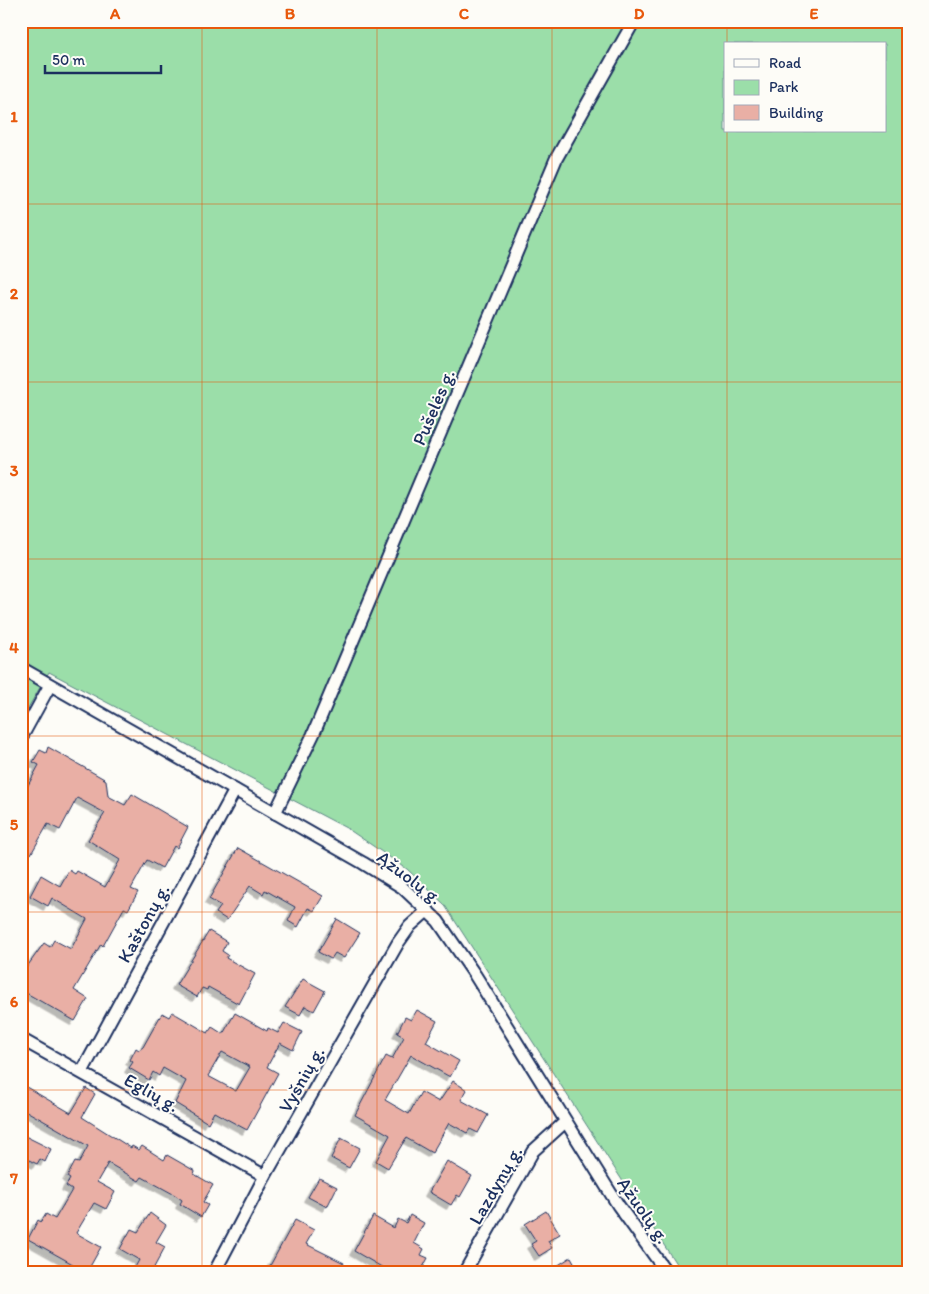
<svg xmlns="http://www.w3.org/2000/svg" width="929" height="1294" viewBox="0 0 929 1294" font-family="Itim,sans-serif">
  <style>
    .green { fill: #9bdea9; stroke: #5b8684; fill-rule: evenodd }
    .building { fill: #e9afa5; stroke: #1b2f5e; fill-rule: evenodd; filter: url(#shadow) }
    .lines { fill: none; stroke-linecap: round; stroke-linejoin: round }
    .minor-casing { stroke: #1b2f5e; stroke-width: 15 }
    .minor { stroke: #fdfcf7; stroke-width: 11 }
    .grid { fill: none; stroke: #e8590c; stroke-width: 1; stroke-opacity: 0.55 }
    .labels { text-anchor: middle; stroke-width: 4; stroke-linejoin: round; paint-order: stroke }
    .street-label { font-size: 19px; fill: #1b2f5e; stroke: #fdfcf7 }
    .neatline { fill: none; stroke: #e8590c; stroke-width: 2 }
    .grid-label { font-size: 16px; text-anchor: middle; font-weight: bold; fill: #e8590c }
  </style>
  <defs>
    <filter id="shadow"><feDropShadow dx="-4.5" dy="4.5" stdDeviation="0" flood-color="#0004"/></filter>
  </defs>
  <rect width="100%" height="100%" fill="#fdfcf7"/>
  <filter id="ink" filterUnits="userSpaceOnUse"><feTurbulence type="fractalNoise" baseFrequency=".02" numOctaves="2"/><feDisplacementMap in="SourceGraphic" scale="10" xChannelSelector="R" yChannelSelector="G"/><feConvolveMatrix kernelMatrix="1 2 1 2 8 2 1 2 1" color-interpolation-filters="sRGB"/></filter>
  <g filter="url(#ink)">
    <path class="green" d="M21 21H908V1273H682L444 904 407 869 348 829 49 672 21 720ZM725 44H885V131H725Z"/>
    <g class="building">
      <path d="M48 747 106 780 108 796 125 805 132 794 188 827 177 848 174 846 162 868 147 860 131 889 138 892 128 910 124 908 103 946 101 944 74 990 88 999 75 1021 21 990V975L44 943 50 947 54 940 71 949 87 919 52 898 48 906 30 896 41 875 60 886 69 870 75 874 77 871 105 887 120 860 88 840 105 813 77 798 60 830 48 824 31 854 21 849V827L30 812 21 806V786L26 789 39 765 33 762 40 750 46 753Z"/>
      <path d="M238 848 323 896 314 911 308 908 298 927 288 921 295 907 265 890 263 894 250 886 227 920 216 913 221 906 209 899Z"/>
      <path d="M337 919 360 933 344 958 335 953 331 959 318 952Z"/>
      <path d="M209 931 227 942 222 951 228 955 226 958 255 974 239 1004 208 987 207 990 202 988 197 997 176 985Z"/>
      <path d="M303 979 325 991 314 1011 305 1006 300 1015 285 1007Z"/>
      <path d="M417 1010 437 1021 426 1042 459 1061 450 1077 411 1055 385 1100 409 1114 421 1092 439 1102 453 1081 467 1090 461 1100 488 1115 478 1133 470 1129 467 1133 449 1123 432 1153 406 1138 388 1168 376 1161 390 1135 355 1115 386 1056 392 1059 404 1037 397 1033 405 1017 411 1020Z"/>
      <path d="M172 1012 208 1033 212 1027 223 1034 235 1013 267 1031 268 1028 278 1033 284 1023 302 1032 293 1050 280 1043 267 1067 278 1073 247 1130 214 1112 208 1123 175 1103 186 1081 163 1068 159 1076 153 1072 149 1080 129 1068 133 1062 130 1060 136 1048 139 1050 143 1047 162 1013 169 1017ZM222 1052 250 1067 236 1091 208 1076Z"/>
      <path d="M21 1084 71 1113 86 1088 95 1094 82 1117 131 1148 132 1146 139 1150 142 1146 164 1160 167 1155 195 1171 194 1174 213 1185 203 1202 208 1205 201 1217 180 1204 182 1200 175 1195 142 1177 139 1181 108 1163 97 1182 115 1192 106 1209 94 1203 76 1233 101 1247 87 1272 28 1239 38 1220 41 1222 46 1214 55 1219 72 1190 66 1186 70 1179 67 1177 75 1162 79 1163 88 1146 21 1108Z"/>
      <path d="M21 1134 51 1149 45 1162 40 1159 37 1164 21 1156Z"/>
      <path d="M341 1138 360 1148 349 1168 331 1158Z"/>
      <path d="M447 1161 472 1176 460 1197 457 1195 451 1205 429 1192Z"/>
      <path d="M319 1178 337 1187 327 1207 308 1197Z"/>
      <path d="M546 1211 560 1234 548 1241 552 1248 539 1256 531 1244 536 1241 525 1224Z"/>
      <path d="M150 1213 166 1225 156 1242 165 1247 151 1273H132L139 1260 120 1249 131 1229 138 1232Z"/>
      <path d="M410 1215 424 1223 414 1243 424 1249 421 1255 428 1258 420 1273H392L354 1251 373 1216 394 1228 398 1219 406 1223Z"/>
      <path d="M295 1220 314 1230 306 1244 344 1263 339 1273H266Z"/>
      <path d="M571 1257 580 1273H546Z"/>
    </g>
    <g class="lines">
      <g class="minor-casing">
        <g id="minor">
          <path d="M21 668 363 863 402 887 438 921 475 975 618 1205 667 1273"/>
          <path d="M21 738 50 685"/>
          <path d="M275 813 313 735 556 159 634 21"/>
          <path d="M21 1039 265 1176"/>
          <path d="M82 1072 235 790"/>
          <path d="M214 1273 265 1176 398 943 410 926 428 910"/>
          <path d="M464 1273 533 1151 565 1122"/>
        </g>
      </g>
      <use href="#minor" class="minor"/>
    </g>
  </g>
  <path class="grid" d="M202 21V1273M377 21V1273M552 21V1273M727 21V44M727 131V1273M21 204H908M21 382H908M21 559H908M21 736H908M21 912H908M21 1090H908"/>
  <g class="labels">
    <g class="street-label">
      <text transform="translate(433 407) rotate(-67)" y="7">Pušelės g.</text>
      <text transform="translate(410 877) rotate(37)" y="7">Ąžuolų g.</text>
      <text transform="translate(143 923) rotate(-61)" y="7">Kaštonų g.</text>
      <text transform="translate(301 1079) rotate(-60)" y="7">Vyšnių g.</text>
      <text transform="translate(152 1092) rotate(29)" y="7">Eglių g.</text>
      <text transform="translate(495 1185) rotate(-60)" y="7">Lazdynų g.</text>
      <text transform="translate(644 1210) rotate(55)" y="7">Ąžuolų g.</text>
    </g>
  </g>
  <rect width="929" height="1294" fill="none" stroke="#fdfcf7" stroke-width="55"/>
  <rect x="724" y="42" width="162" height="90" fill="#fdfcf7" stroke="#a3aaba"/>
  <rect x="734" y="59" width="25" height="8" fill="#fdfcf7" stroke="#a3aaba"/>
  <text x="769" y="68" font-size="15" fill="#1b2f5e">Road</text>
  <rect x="734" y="80" width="25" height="15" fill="#9bdea9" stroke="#a3aaba"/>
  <text x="769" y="92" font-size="15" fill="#1b2f5e">Park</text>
  <rect x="734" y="105" width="25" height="15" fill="#e9afa5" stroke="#a3aaba"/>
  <text x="769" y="118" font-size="15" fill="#1b2f5e">Building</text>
  <path d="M45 65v8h116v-8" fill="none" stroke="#1b2f5e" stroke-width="2.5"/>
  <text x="52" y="65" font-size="15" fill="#1b2f5e" stroke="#fdfcf7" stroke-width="4" paint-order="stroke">50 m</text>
  <rect x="28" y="28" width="874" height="1238" class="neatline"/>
  <g class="grid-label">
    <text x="115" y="19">A</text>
    <text x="290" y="19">B</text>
    <text x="464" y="19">C</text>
    <text x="639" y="19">D</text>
    <text x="814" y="19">E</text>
    <text x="14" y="122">1</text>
    <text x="14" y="299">2</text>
    <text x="14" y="476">3</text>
    <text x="14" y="653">4</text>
    <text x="14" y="830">5</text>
    <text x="14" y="1007">6</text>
    <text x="14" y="1184">7</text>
  </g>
</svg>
